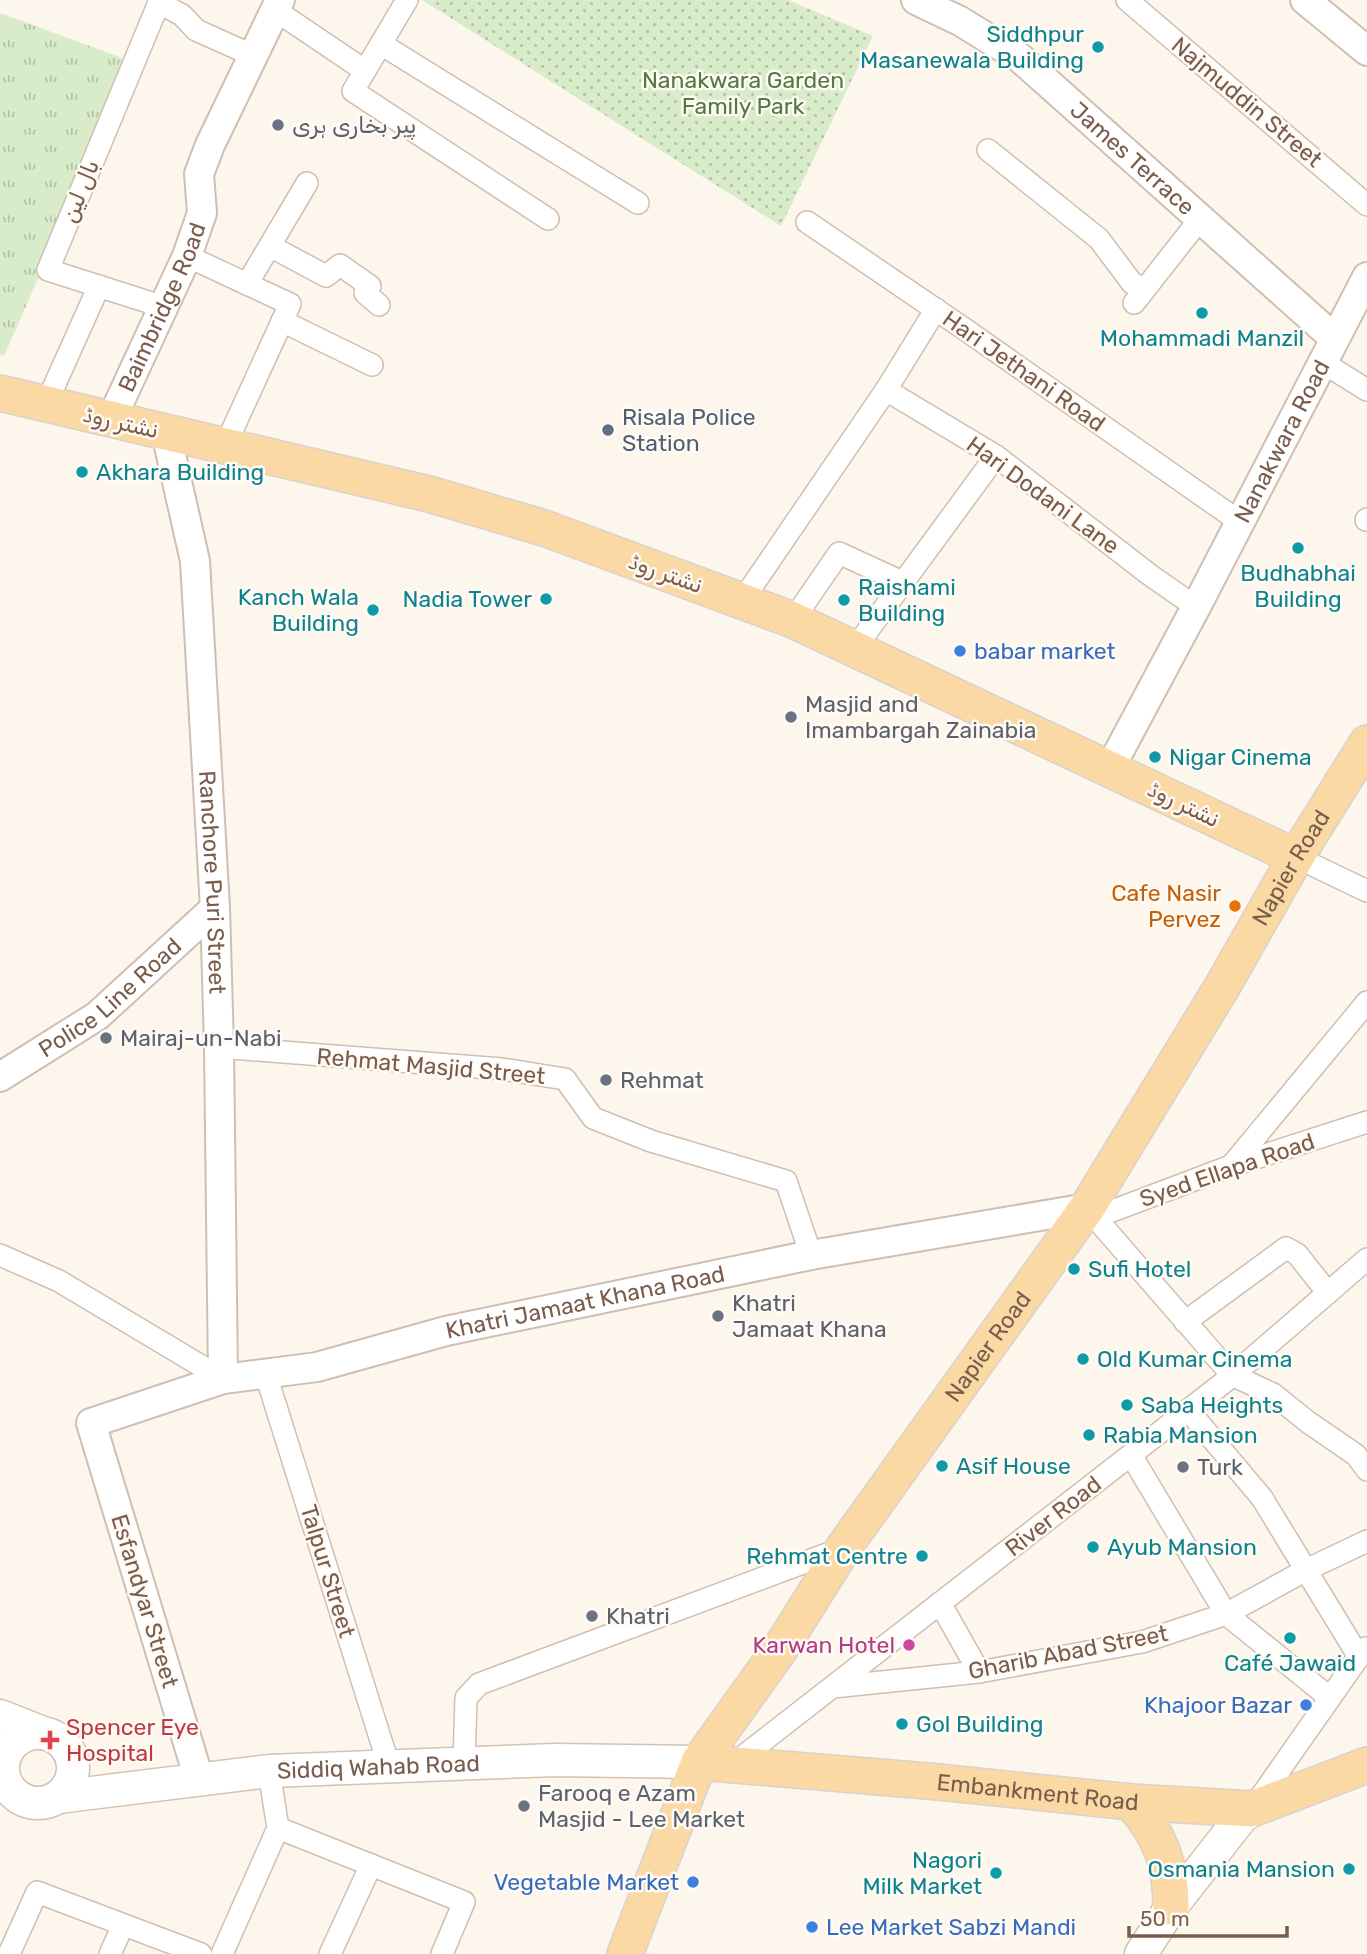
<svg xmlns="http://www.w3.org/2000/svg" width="1367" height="1954" viewBox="0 0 1367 1954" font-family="Rubik,'Noto Naskh Arabic',sans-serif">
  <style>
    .grass { fill: url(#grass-tufts) }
    .park { fill: url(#park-dots) }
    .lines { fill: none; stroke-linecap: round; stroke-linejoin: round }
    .minor-casing { stroke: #d1beb0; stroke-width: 24 }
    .tertiary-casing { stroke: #d1beb0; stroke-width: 32 }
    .secondary-casing { stroke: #d6c0b0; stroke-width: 35 }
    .primary-casing { stroke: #dad1cd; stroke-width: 38 }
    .minor { stroke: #fff; stroke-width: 21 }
    .tertiary { stroke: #fff; stroke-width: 28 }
    .secondary { stroke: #fff; stroke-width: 32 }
    .primary { stroke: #fbd9a5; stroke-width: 35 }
    .culture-dot { fill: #0f9aa8; stroke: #fffaf3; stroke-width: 2.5 }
    .worship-dot { fill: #6b7280; stroke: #fffaf3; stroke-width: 2.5 }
    .service-dot { fill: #5c6f8a; stroke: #fffaf3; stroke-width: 2.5 }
    .shop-dot { fill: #3f7fe0; stroke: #fffaf3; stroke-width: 2.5 }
    .food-dot { fill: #e8710a; stroke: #fffaf3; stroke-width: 2.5 }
    .hotel-dot { fill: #d1479c; stroke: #fffaf3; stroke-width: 2.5 }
    .health-dot { fill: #e0444e; stroke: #fffaf3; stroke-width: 2.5 }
    .labels { text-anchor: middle; stroke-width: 5; stroke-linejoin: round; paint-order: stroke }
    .culture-label { font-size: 23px; fill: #0d838f; stroke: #fffaf3; text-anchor: start }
    .park-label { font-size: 23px; fill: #537a41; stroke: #fffaf3 }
    .street-label { font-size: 23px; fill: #7a5c4d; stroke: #fffaf3 }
    .worship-label { font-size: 23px; fill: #5b616d; stroke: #fffaf3; text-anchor: start }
    .service-label { font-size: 23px; fill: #4e5e75; stroke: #fffaf3; text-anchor: start }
    .shop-label { font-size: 23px; fill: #366cbe; stroke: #fffaf3; text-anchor: start }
    .food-label { font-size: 23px; fill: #c56008; stroke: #fffaf3; text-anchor: end }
    .hotel-label { font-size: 23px; fill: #b23c85; stroke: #fffaf3; text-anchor: end }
    .health-label { font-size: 23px; fill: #be3a42; stroke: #fffaf3; text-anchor: start }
  </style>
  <defs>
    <pattern id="grass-tufts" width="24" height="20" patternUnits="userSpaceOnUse" patternTransform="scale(1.75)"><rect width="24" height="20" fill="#d8ecc9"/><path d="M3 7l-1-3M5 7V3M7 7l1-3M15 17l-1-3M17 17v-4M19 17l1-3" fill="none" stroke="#b4c2a5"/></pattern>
    <pattern id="park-dots" width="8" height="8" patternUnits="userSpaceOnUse" patternTransform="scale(1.75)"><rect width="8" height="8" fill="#d8ecc9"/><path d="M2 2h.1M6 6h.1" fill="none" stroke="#b4c2a5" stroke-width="1.8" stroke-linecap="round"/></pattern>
  </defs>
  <rect width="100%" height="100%" fill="#fdf6ec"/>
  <path class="grass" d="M0 13 133 62 4 356 0 355Z"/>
  <path class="park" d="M422 0H788L873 36 781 226Z"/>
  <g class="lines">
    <g class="minor-casing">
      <g id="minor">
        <path d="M160 0 48 270 164 307"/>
        <path d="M407 0 353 91 548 219"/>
        <path d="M1127 0 1367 205"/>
        <path d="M159 3 182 15 196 30 254 56"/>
        <path d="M275 10 364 70"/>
        <path d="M381 44 638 203"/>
        <path d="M988 150 1099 239 1132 283 1144 289"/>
        <path d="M807 222 963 328 1240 522"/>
        <path d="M270 246 326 276 340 265 370 286 365 293 379 305"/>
        <path d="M187 256 290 304 225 446"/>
        <path d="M247 284 307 183"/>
        <path d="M1134 303 1200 219"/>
        <path d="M282 321 372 365"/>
        <path d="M1322 362 1367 390"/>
        <path d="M886 390 996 456 1150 575 1196 607"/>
        <path d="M46 404 99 286"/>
        <path d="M1366 520 1367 519"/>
        <path d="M742 601 886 390 936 309"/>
        <path d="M793 620 839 553 902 582"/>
        <path d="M855 648 996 456"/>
        <path d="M1296 857 1367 891"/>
        <path d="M219 1047 502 1069 565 1079 593 1118 651 1141 786 1181 811 1255"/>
        <path d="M1232 1165 1367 1002"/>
        <path d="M1087 1208 1232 1375 1273 1394 1308 1422 1356 1455 1367 1470"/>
        <path d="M1087 1208 1112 1211 1231 1166 1367 1122"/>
        <path d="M0 1255 59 1281 223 1379"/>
        <path d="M1185 1322 1286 1248 1297 1254 1328 1293"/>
        <path d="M266 1375 389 1766"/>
        <path d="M1188 1410 1262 1498 1359 1657"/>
        <path d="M1131 1455 1226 1614 1330 1698"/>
        <path d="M940 1603 979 1672"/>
        <path d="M833 1687 979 1672 1142 1642 1226 1614 1306 1570 1367 1541"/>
        <path d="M464 1764 466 1698 479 1684 843 1548"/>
        <path d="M732 1765 1227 1380 1367 1259"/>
        <path d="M1255 1805 1365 1648"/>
        <path d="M278 1828 464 1902 442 1954"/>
        <path d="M9 1954 37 1892 201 1954"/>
        <path d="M110 1954 123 1925"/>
        <path d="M222 1954 278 1828 269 1771"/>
        <path d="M330 1954 371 1865"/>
      </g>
    </g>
    <g class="tertiary-casing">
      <g id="tertiary">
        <path id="s1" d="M916 0 960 21 1020 58 1334 338"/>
        <path d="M1305 0 1367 51"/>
        <path id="s2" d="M111 420 187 256 202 213 199 174 210 145 280 0"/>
        <path id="s3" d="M166 433 195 561 215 908 219 1047 223 1379"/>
        <path id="s4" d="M1110 768 1196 607 1367 277"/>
        <path id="s5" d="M0 1077 97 1016 215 908"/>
        <path id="s6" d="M199 1779 91 1423 223 1379 317 1367 446 1331 811 1255 1087 1208"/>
      </g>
    </g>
    <g class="secondary-casing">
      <g id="secondary">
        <path d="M0 1716 43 1733"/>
        <circle cx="38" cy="1768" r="35"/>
        <path id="s7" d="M58 1797 269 1771 555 1760 699 1762"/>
        <path d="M1141 1954 1171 1907 1241 1818 1252 1809"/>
      </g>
    </g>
    <g class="primary-casing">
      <g id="primary">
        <path d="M0 393 429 494 544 528 793 620 1296 857"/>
        <path id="s8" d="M699 1762 939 1782 1131 1802 1252 1809 1367 1765"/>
        <path d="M1131 1802C1160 1835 1171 1863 1171 1907"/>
        <path id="s9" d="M625 1954 699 1762 780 1649 844 1547 1087 1208 1222 987 1296 857 1367 743"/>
      </g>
    </g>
    <use href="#minor" class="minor"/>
    <use href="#tertiary" class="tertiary"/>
    <use href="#secondary" class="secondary"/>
    <use href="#primary" class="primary"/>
  </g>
  <g class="culture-dot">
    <circle cx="1098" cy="47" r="7"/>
    <circle cx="1202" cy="313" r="7"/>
    <circle cx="82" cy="472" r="7"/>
    <circle cx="1298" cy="548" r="7"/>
    <circle cx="546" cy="599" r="7"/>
    <circle cx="844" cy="600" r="7"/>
    <circle cx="373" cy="610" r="7"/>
    <circle cx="1155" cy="757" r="7"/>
    <circle cx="1074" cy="1269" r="7"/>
    <circle cx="1083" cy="1359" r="7"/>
    <circle cx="1127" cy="1405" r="7"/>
    <circle cx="1089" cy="1435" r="7"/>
    <circle cx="942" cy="1466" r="7"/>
    <circle cx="1093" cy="1547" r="7"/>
    <circle cx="922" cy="1556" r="7"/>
    <circle cx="1290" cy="1638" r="7"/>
    <circle cx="902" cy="1724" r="7"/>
    <circle cx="1349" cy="1869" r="7"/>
    <circle cx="996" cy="1873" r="7"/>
  </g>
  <g class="worship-dot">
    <circle cx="278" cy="125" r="7"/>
    <circle cx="791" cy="717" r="7"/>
    <circle cx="106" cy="1038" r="7"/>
    <circle cx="606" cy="1080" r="7"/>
    <circle cx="718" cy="1316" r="7"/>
    <circle cx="1183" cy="1467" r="7"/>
    <circle cx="592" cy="1616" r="7"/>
    <circle cx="524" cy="1806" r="7"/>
  </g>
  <circle class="service-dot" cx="608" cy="430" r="7"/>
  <g class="shop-dot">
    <circle cx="960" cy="651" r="7"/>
    <circle cx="1306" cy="1705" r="7"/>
    <circle cx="693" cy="1882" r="7"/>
    <circle cx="812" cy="1927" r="7"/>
  </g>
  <circle class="food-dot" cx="1235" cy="906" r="7"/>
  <circle class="hotel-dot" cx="909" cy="1645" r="7"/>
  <path class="health-dot" d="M46.5 1729.5h7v7h7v7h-7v7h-7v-7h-7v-7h7z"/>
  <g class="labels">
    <g class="culture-label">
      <text x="1084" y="42" text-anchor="end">Siddhpur<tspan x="1084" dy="26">Masanewala Building</tspan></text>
      <text x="1202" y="346" text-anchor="middle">Mohammadi Manzil</text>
      <text x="96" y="480">Akhara Building</text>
      <text x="1298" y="581" text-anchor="middle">Budhabhai<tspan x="1298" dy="26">Building</tspan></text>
      <text x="858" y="595">Raishami<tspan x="858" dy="26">Building</tspan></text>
      <text x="359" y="605" text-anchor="end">Kanch Wala<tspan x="359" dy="26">Building</tspan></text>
      <text x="532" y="607" text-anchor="end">Nadia Tower</text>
      <text x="1169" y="765">Nigar Cinema</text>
      <text x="1088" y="1277">Sufi Hotel</text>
      <text x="1097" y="1367">Old Kumar Cinema</text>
      <text x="1141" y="1413">Saba Heights</text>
      <text x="1103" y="1443">Rabia Mansion</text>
      <text x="956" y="1474">Asif House</text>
      <text x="1107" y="1555">Ayub Mansion</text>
      <text x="908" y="1564" text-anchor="end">Rehmat Centre</text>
      <text x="1290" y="1671" text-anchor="middle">Café Jawaid</text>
      <text x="916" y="1732">Gol Building</text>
      <text x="982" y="1868" text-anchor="end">Nagori<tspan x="982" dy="26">Milk Market</tspan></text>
      <text x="1335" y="1877" text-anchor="end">Osmania Mansion</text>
    </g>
    <g class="park-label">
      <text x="743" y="88">Nanakwara Garden<tspan x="743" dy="26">Family Park</tspan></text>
    </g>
    <g class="street-label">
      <text transform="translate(1247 102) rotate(40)" y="8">Najmuddin Street</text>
      <text dy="8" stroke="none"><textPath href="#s1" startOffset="270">James Terrace</textPath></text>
      <text transform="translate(80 191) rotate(-68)" y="8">بال لین</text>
      <text dy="8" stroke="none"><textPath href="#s2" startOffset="124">Baimbridge Road</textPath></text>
      <text transform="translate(1024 371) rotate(35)" y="8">Hari Jethani Road</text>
      <text transform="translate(121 422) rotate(13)" y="8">نشتر روڈ</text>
      <text dy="8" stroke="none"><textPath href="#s4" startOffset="369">Nanakwara Road</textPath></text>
      <text transform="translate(1043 495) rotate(36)" y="8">Hari Dodani Lane</text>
      <text transform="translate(666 573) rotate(20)" y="8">نشتر روڈ</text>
      <text transform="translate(1184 804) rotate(26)" y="8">نشتر روڈ</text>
      <text dy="8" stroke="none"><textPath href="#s9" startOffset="1279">Napier Road</textPath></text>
      <text dy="8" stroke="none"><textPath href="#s3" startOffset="453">Ranchore Puri Street</textPath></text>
      <text dy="8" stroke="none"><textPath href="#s5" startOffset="136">Police Line Road</textPath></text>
      <text transform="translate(431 1066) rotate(5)" y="8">Rehmat Masjid Street</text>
      <text transform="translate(1227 1170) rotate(-19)" y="8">Syed Ellapa Road</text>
      <text dy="8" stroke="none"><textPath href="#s6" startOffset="882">Khatri Jamaat Khana Road</textPath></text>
      <text dy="8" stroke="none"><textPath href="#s9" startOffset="712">Napier Road</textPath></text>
      <text transform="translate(1053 1516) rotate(-38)" y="8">River Road</text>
      <text transform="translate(328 1571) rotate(73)" y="8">Talpur Street</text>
      <text transform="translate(145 1601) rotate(73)" y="8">Esfandyar Street</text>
      <text transform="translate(1068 1652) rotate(-11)" y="8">Gharib Abad Street</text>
      <text dy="8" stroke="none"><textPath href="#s7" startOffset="322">Siddiq Wahab Road</textPath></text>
      <text dy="8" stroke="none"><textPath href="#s8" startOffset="340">Embankment Road</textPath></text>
    </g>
    <g class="worship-label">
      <text x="292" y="133">پیر بخاری ہری</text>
      <text x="805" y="712">Masjid and<tspan x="805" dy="26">Imambargah Zainabia</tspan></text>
      <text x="120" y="1046">Mairaj-un-Nabi</text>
      <text x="620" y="1088">Rehmat</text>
      <text x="732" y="1311">Khatri<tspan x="732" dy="26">Jamaat Khana</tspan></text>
      <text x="1197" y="1475">Turk</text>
      <text x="606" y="1624">Khatri</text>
      <text x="538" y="1801">Farooq e Azam<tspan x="538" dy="26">Masjid - Lee Market</tspan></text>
    </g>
    <g class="service-label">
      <text x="622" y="425">Risala Police<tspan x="622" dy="26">Station</tspan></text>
    </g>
    <g class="shop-label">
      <text x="974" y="659">babar market</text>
      <text x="1292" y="1713" text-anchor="end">Khajoor Bazar</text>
      <text x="679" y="1890" text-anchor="end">Vegetable Market</text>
      <text x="826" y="1935">Lee Market Sabzi Mandi</text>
    </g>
    <g class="food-label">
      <text x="1221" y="901">Cafe Nasir<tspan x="1221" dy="26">Pervez</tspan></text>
    </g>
    <g class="hotel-label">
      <text x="895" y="1653">Karwan Hotel</text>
    </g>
    <g class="health-label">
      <text x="66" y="1735">Spencer Eye<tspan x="66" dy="26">Hospital</tspan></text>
    </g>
  </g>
  <path d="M1129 1926v10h158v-10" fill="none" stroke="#7a5c4d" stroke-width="3.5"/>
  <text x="1140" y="1926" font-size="21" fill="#7a5c4d" stroke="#fffaf3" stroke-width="5" paint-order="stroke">50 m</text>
</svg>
